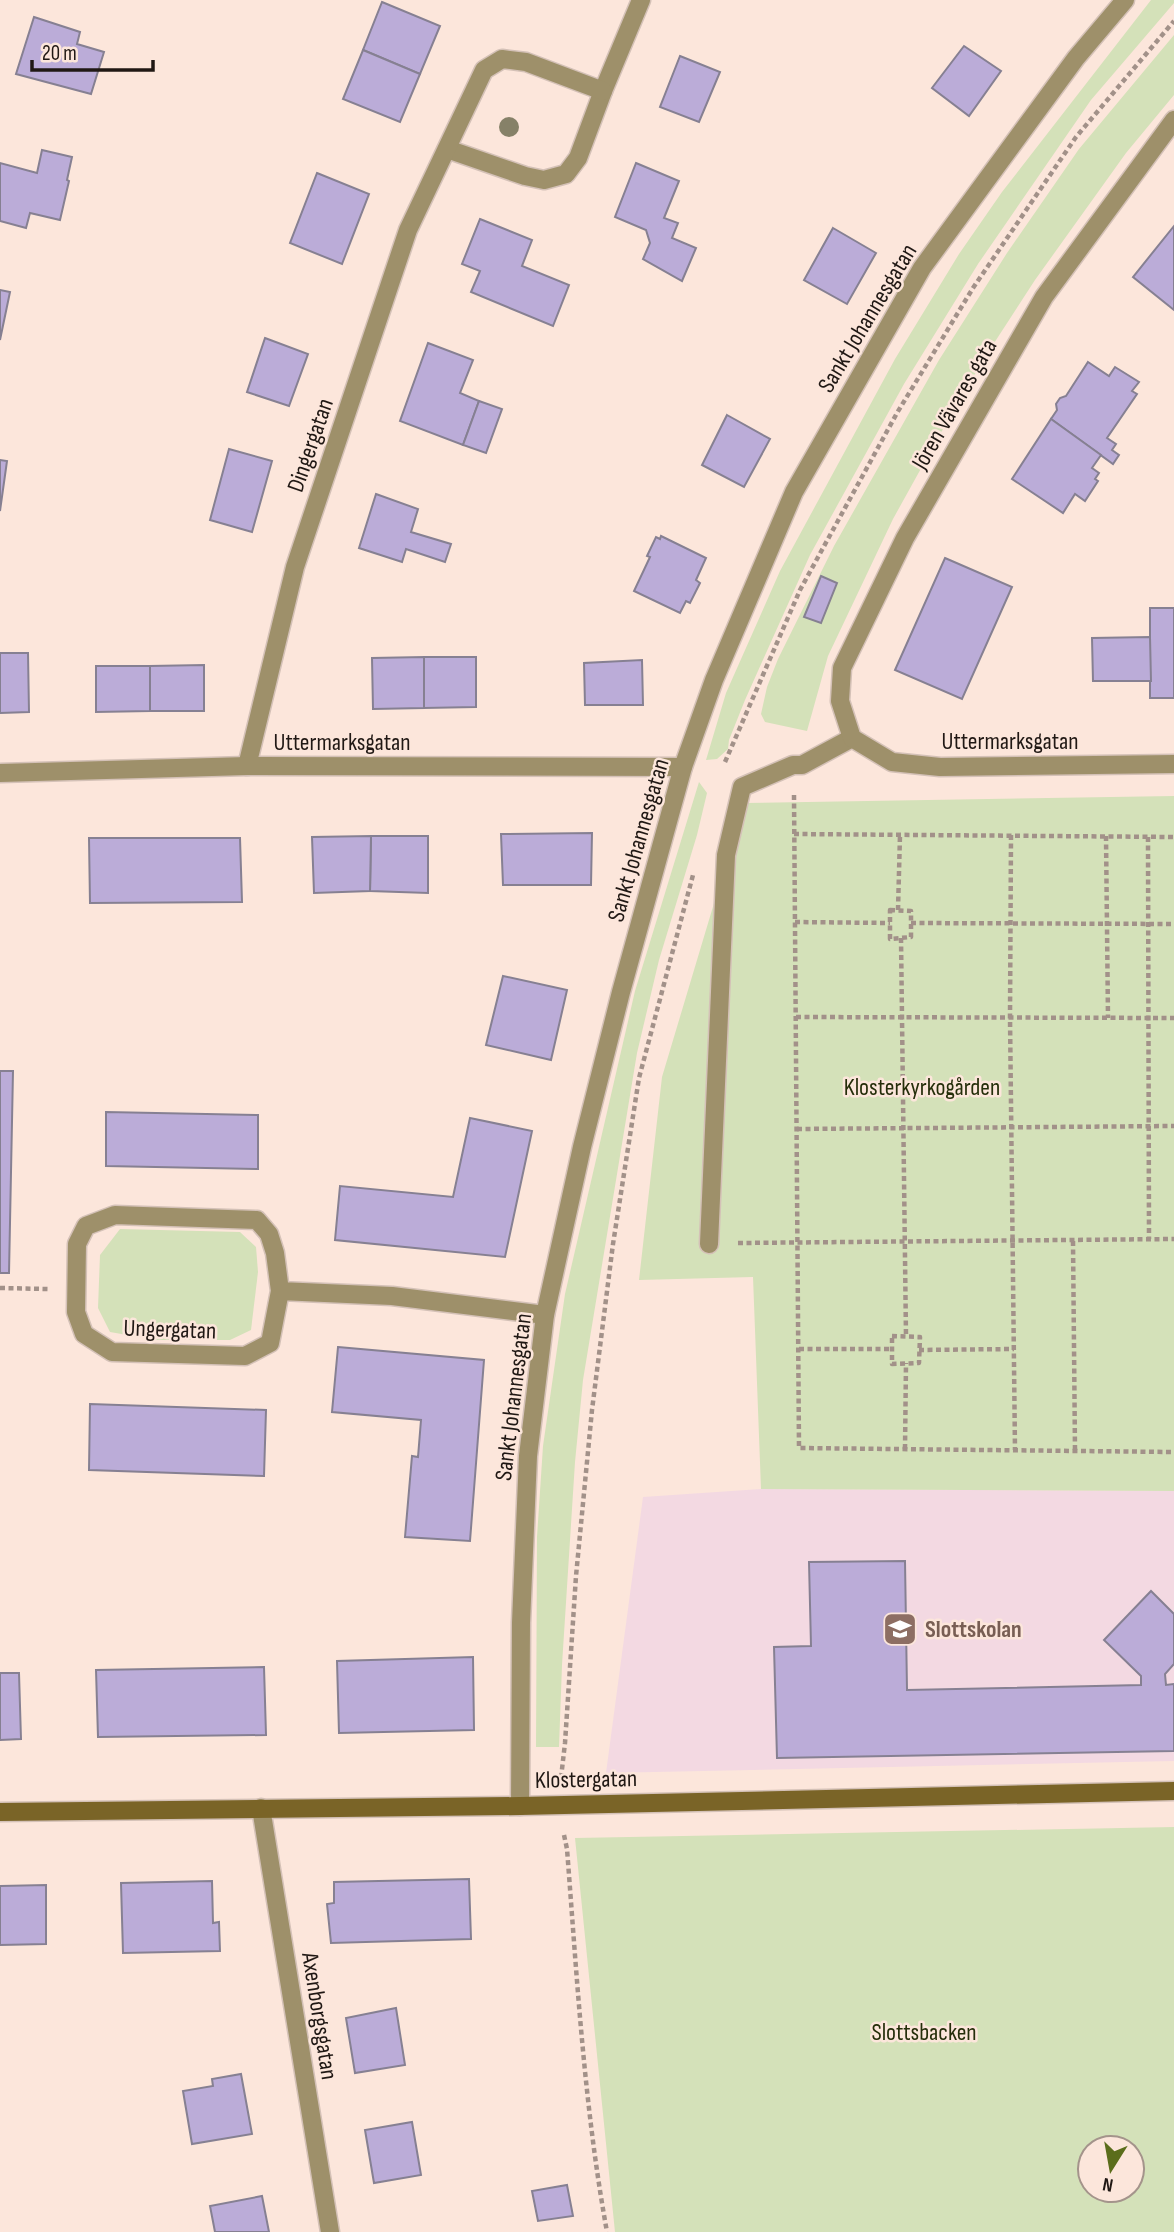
<svg xmlns="http://www.w3.org/2000/svg" width="1174" height="2232" viewBox="0 0 1174 2232" font-family="'Sofia Sans Condensed',sans-serif">
  <style>
    .education { fill: #f3d9e2 }
    .green { fill: #d4e1b9; fill-rule: evenodd }
    .building { fill: #bbacd8; stroke: #868092; stroke-width: 2 }
    .lines { fill: none; stroke-linecap: round; stroke-linejoin: round }
    .lane-casing { stroke: #d4c1b7; stroke-width: 21 }
    .street-casing { stroke: #d4c1b7; stroke-width: 21 }
    .secondary-casing { stroke: #d4c1b7; stroke-width: 21 }
    .path { stroke: #a29189; stroke-width: 4.5; stroke-dasharray: 5 3.5; stroke-linecap: butt }
    .lane { stroke: #9e906a; stroke-width: 18 }
    .street { stroke: #9e906a; stroke-width: 18 }
    .secondary { stroke: #7a6427; stroke-width: 18 }
    .tree { fill: #868168 }
    .labels { text-anchor: middle; stroke-width: 5; stroke-linejoin: round; paint-order: stroke }
    .street-label { font-size: 24px; fill: #201814; stroke: #fce6db }
    .park-label { font-size: 24px; fill: #252e0a; stroke: #fce6db }
    .education-label { font-size: 24px; font-weight: bold; fill: #785e54; stroke: #fce6db; text-anchor: start }
  </style>
  <rect width="100%" height="100%" fill="#fce6db"/>
  <path class="education" d="M761 1489 1174 1491V1761L606 1773 643 1497Z"/>
  <g class="green">
    <path d="M1151 0H1174V3L1091 100 978 264 904 384 810 555 745 700 729 740 728 749 717 759 706 760 726 693 780 571 895 359 959 254 1002 192Z"/>
    <path d="M1174 35V95L1126 153 1035 280 985 357 939 436 893 519 828 656 807 731 765 722 761 714 767 687 778 659 834 546 939 360 1007 253 1079 149Z"/>
    <path d="M699 782 707 793 697 835 659 960 637 1053 583 1380 575 1462 562 1665 559 1747H536L537 1537 543 1446 565 1294 635 991Z"/>
    <path d="M1174 796V1491L761 1489 753 1277 639 1280 662 1077 744 803Z"/>
    <path d="M120 1229 240 1232 256 1247 258 1272 251 1330 230 1340H156L110 1332 98 1308 100 1255Z"/>
    <path d="M1174 1827V2232H615L575 1838ZM1090 2148H1132V2190H1090Z"/>
  </g>
  <g class="building">
    <path d="M382 2 440 26 420 74 363 50Z"/>
    <path d="M34 17 80 32 77 44 104 52 91 94 16 74Z"/>
    <path d="M964 46 1001 71 969 116 932 88Z"/>
    <path d="M363 50 420 74 400 122 343 99Z"/>
    <path d="M680 56 720 72 699 122 660 107Z"/>
    <path d="M42 150 72 157 67 180 69 181 60 220 30 213 26 228 0 221V163L37 173Z"/>
    <path d="M636 163 679 181 664 218 678 223 672 238 696 248 682 281 643 259 650 243 646 230 615 217Z"/>
    <path d="M317 173 369 194 342 264 290 243Z"/>
    <path d="M480 219 532 240 522 266 569 285 553 326 471 292 480 271 462 264Z"/>
    <path d="M1174 226V310L1133 277Z"/>
    <path d="M833 228 876 253 847 304 804 280Z"/>
    <path d="M0 290 10 292 0 340Z"/>
    <path d="M265 338 308 354 289 406 247 392Z"/>
    <path d="M428 343 473 360 460 393 479 401 463 445 400 421Z"/>
    <path d="M1088 362 1109 376 1115 367 1139 382 1132 391 1137 394 1107 438 1116 444 1112 450 1119 455 1113 464 1051 419 1057 410 1056 404 1060 398 1066 396Z"/>
    <path d="M479 401 502 409 486 453 463 445Z"/>
    <path d="M727 415 770 439 744 487 702 465Z"/>
    <path d="M1051 419 1101 455 1092 468 1099 473 1095 479 1098 481 1085 501 1075 494 1063 513 1012 479Z"/>
    <path d="M229 449 272 461 252 532 210 520Z"/>
    <path d="M0 460 7 461 0 511Z"/>
    <path d="M376 494 418 509 411 532 451 544 445 562 406 549 402 562 359 548Z"/>
    <path d="M661 536 706 558 696 580 700 583 690 603 686 601 680 613 634 591 650 557 647 556 656 537 660 539Z"/>
    <path d="M945 558 1012 587 962 699 895 670Z"/>
    <path d="M821 576 837 583 821 623 804 617Z"/>
    <rect x="1150" y="608" width="24" height="90"/>
    <path d="M1150 637 1151 681H1093L1092 638Z"/>
    <path d="M0 653H28L29 712 0 713Z"/>
    <path d="M424 657H476V707L424 708Z"/>
    <path d="M424 657V708L373 709 372 658Z"/>
    <path d="M642 660 643 705H585L584 663Z"/>
    <path d="M204 665V711H150V666Z"/>
    <path d="M96 666H150V711L96 712Z"/>
    <path d="M592 833 591 885H503L501 834Z"/>
    <path d="M371 836H428V893L370 891Z"/>
    <path d="M371 836 370 891 314 893 312 837Z"/>
    <path d="M89 838H240L242 902 90 903Z"/>
    <path d="M503 976 567 990 551 1060 486 1045Z"/>
    <path d="M0 1071H13L9 1273H0Z"/>
    <path d="M106 1112 258 1115V1169L106 1166Z"/>
    <path d="M470 1118 532 1131 505 1257 335 1240 340 1186 453 1197Z"/>
    <path d="M338 1347 484 1360 470 1541 405 1537 412 1456 418 1457 421 1420 332 1412Z"/>
    <path d="M90 1404 266 1410 264 1476 89 1470Z"/>
    <path d="M905 1561 907 1690 1141 1685V1676L1104 1640 1151 1591 1174 1614V1664L1165 1674 1166 1685 1174 1684V1751L777 1758 774 1647 811 1646 809 1562Z"/>
    <path d="M473 1657 474 1730 339 1733 337 1661Z"/>
    <path d="M264 1667 266 1735 98 1737 96 1670Z"/>
    <path d="M0 1673H19L21 1739 0 1740Z"/>
    <path d="M469 1879 471 1939 331 1943 327 1904 334 1903V1882Z"/>
    <path d="M212 1881 213 1923 219 1922 220 1951 123 1953 121 1883Z"/>
    <path d="M46 1885V1944L0 1945V1886Z"/>
    <path d="M396 2008 405 2065 355 2073 346 2018Z"/>
    <path d="M241 2074 252 2134 192 2144 183 2091 213 2086 212 2079Z"/>
    <path d="M412 2122 421 2175 374 2183 365 2130Z"/>
    <path d="M567 2185 573 2216 538 2221 532 2191Z"/>
    <path d="M262 2196 269 2232H215L210 2206Z"/>
  </g>
  <g class="lines">
    <g class="lane-casing">
      <path id="lane" d="M709 1244 726 855 742 787 793 765H802L852 738"/>
    </g>
    <g class="street-casing">
      <g id="street">
        <path d="M1174 120 1044 297 905 538 842 668 840 701 852 738 892 762 940 767 1174 764"/>
        <path d="M447 149 525 176 544 180 566 174 578 158 603 91 641 0"/>
        <path d="M247 766 295 567 408 230 484 70 502 59 526 62 603 91"/>
        <path d="M0 773 247 766 683 767"/>
        <path d="M280 1291 270 1343 245 1356 112 1352 84 1334 76 1312 77 1244 86 1226 115 1215 257 1220 269 1234 275 1253 280 1291 392 1296 545 1315"/>
        <path d="M520 1806 521 1623 528 1456 545 1315 582 1147 621 992 683 767 714 680 794 492 922 268 1076 58 1125 0"/>
        <path d="M261 1808 330 2232"/>
      </g>
    </g>
    <g class="secondary-casing">
      <path id="secondary" d="M0 1812 520 1806 1174 1791"/>
    </g>
    <g class="path">
      <path d="M725 762 800 590 897 413 973 288 1076 137 1174 21"/>
      <path d="M794 795 799 1448 1174 1452"/>
      <path d="M794 834 1174 837"/>
      <path d="M1011 835 1010 1017 1015 1450"/>
      <path d="M1106 836 1108 1018"/>
      <path d="M1148 837 1149 1239"/>
      <path d="M890 910 911 911V937L890 939Z"/>
      <path d="M898 910 900 835"/>
      <path d="M795 922 890 923"/>
      <path d="M911 923 1174 924"/>
      <path d="M901 938 906 1337"/>
      <path d="M796 1017 1174 1018"/>
      <path d="M797 1129 1174 1126"/>
      <path d="M1073 1241 1075 1451"/>
      <path d="M738 1243 1174 1239"/>
      <path d="M0 1288 48 1289"/>
      <path d="M892 1336 920 1337 919 1363 892 1364Z"/>
      <path d="M799 1349H892"/>
      <path d="M919 1350 1014 1349"/>
      <path d="M905 1449 906 1363"/>
      <path d="M561 1778 565 1743 576 1576 592 1410 613 1244 639 1078 693 875"/>
      <path d="M564 1835 567 1849C577 1977 584 2106 607 2232"/>
    </g>
    <use href="#lane" class="lane"/>
    <use href="#street" class="street"/>
    <use href="#secondary" class="secondary"/>
  </g>
  <circle class="tree" cx="509" cy="127" r="10"/>
  <defs>
    <g id="school-square" transform="scale(1.75)"><rect x="-9" y="-9" width="18" height="18" rx="4" fill="#8d6e63" stroke="#fce6db"/><path d="M0-5L7-2L0 1L-7-2ZM-4 1L0 2.5L4 1V4Q0 6-4 4Z" fill="#fff"/></g>
  </defs>
  <g fill-rule="evenodd">
    <use href="#school-square" x="900" y="1629"/>
  </g>
  <g class="labels">
    <g class="street-label">
      <text transform="translate(867 318) rotate(-59)" y="8">Sankt Johannesgatan</text>
      <text transform="translate(954 404) rotate(-60)" y="8">Jören Vävares gata</text>
      <text transform="translate(310 445) rotate(-71)" y="8">Dingergatan</text>
      <text x="1010" y="749">Uttermarksgatan</text>
      <text x="342" y="750">Uttermarksgatan</text>
      <text transform="translate(638 840) rotate(-74)" y="8">Sankt Johannesgatan</text>
      <text transform="translate(170 1329) rotate(2)" y="8">Ungergatan</text>
      <text transform="translate(513 1397) rotate(-83)" y="8">Sankt Johannesgatan</text>
      <text transform="translate(586 1779) rotate(-1)" y="8">Klostergatan</text>
      <text transform="translate(320 2016) rotate(81)" y="8">Axenborgsgatan</text>
    </g>
    <g class="park-label">
      <text x="922" y="1095">Klosterkyrkogården</text>
      <text x="924" y="2040">Slottsbacken</text>
    </g>
    <g class="education-label">
      <text x="925" y="1637">Slottskolan</text>
    </g>
  </g>
  <g transform="translate(1111 2169) rotate(191)"><circle r="33" fill="#fce6db" stroke="#a4948b" stroke-width="2"/>
  <path d="M0-5L12 26L0 18L-12 26Z" fill="#5b6d1b"/>
  <text y="-10" font-size="19" font-weight="bold" text-anchor="middle" fill="#201814">N</text>
  </g>
  <path d="M32 60v10h121v-10" fill="none" stroke="#201814" stroke-width="3.5"/>
  <text x="42" y="60" font-size="21" fill="#201814" stroke="#fce6db" stroke-width="5" paint-order="stroke">20 m</text>
</svg>
